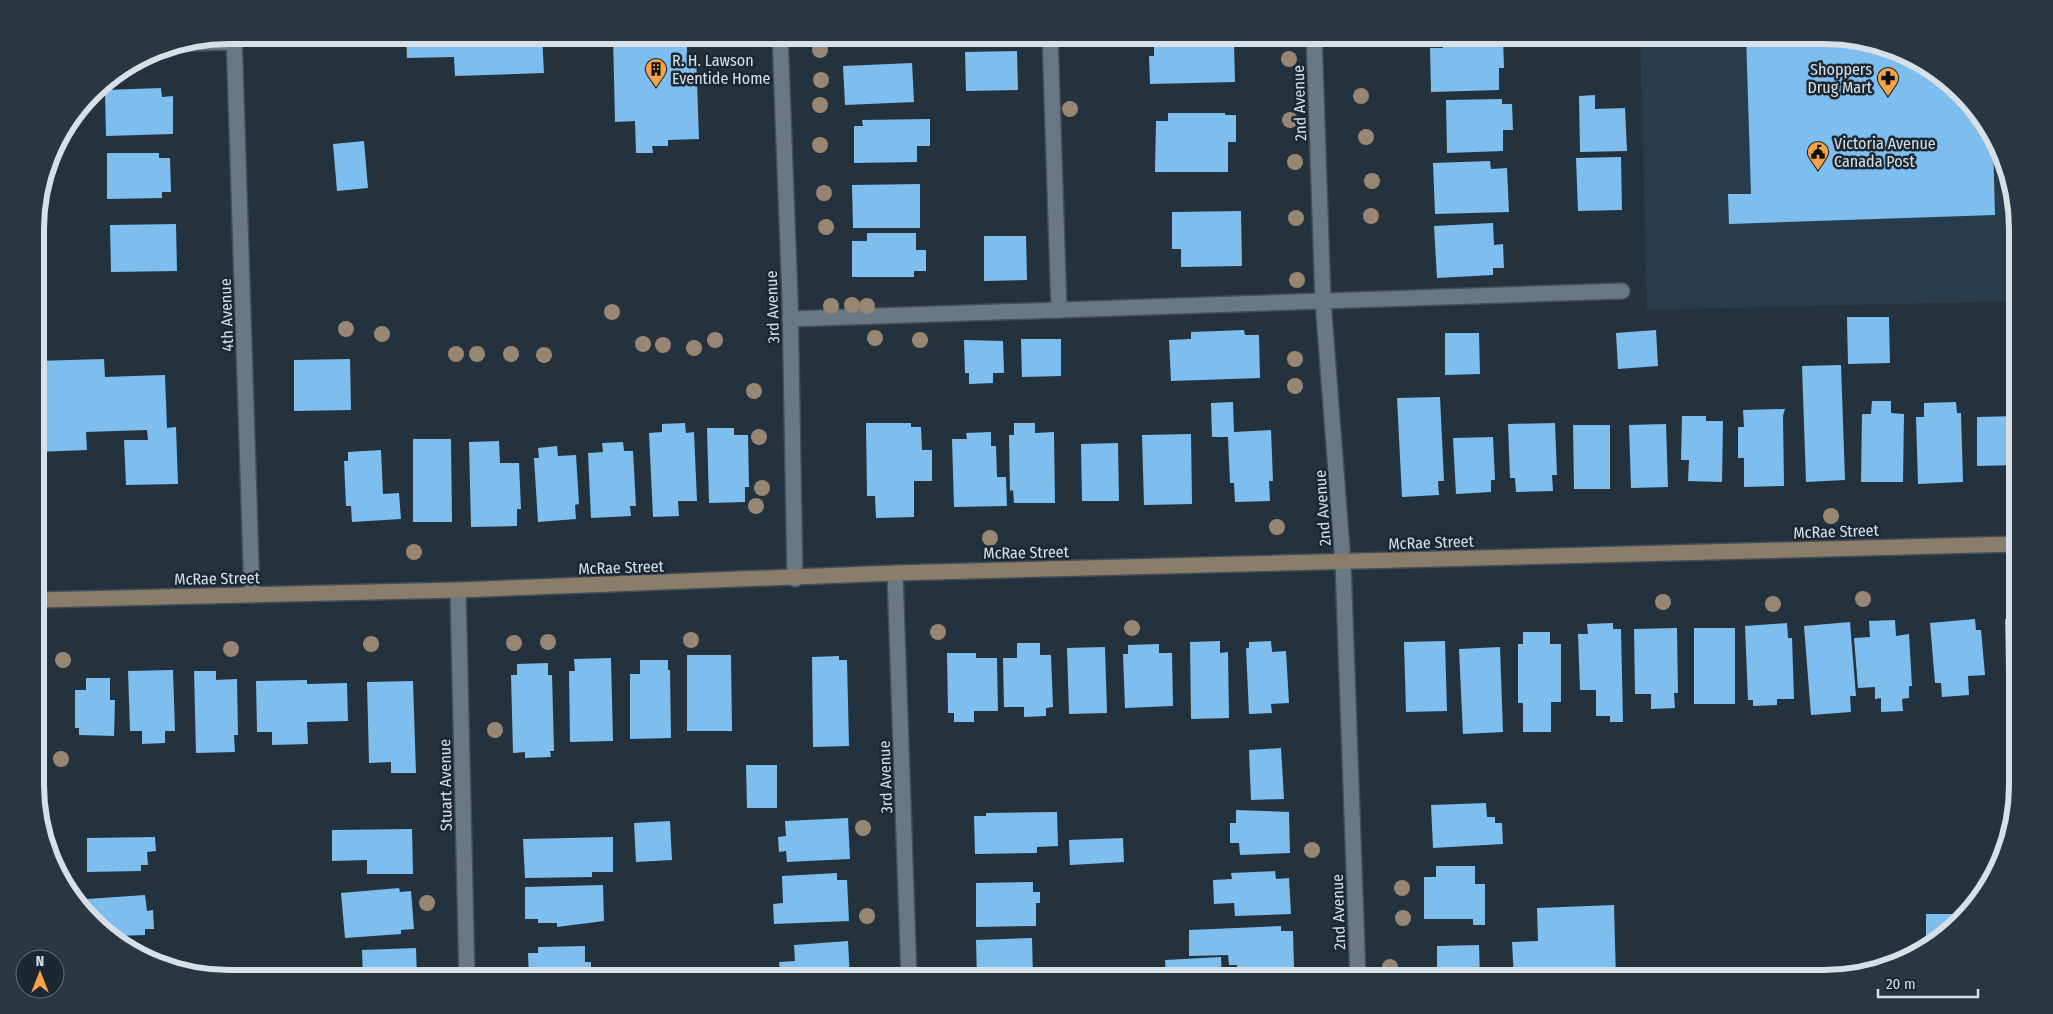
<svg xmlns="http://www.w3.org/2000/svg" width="2053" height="1014" viewBox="0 0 2053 1014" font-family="'Fira Sans Condensed',sans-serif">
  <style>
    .built { fill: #293c4b }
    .building { fill: #7dbeef }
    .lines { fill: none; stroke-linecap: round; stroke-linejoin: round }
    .street-casing { stroke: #424d57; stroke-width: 18 }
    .secondary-casing { stroke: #424d57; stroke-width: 18 }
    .street { stroke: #687885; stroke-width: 15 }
    .secondary { stroke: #8a7d69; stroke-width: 15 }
    .tree { fill: #988572 }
    .labels { text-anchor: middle; stroke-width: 5; stroke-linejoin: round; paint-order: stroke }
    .poi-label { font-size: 16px; fill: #d7e0e7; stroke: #1b2833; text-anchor: start }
    .street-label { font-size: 16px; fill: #d7e0e7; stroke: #1b2833 }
    .rim { fill: none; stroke: #d7e0e7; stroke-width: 6 }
  </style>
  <rect width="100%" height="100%" fill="#24323d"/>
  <path class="built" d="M1640 35H1824L1952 83 1985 121 2016 204 2017 301 1647 310Z"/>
  <g class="building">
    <path d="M406 35H542L544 73 455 76 454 57 407 58Z"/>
    <path d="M613 35H687V54H696L699 139 668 140V146H652L653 153H636L635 121 615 122Z"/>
    <path d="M843 35H912V38L843 39Z"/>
    <path d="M981 35H1036V46H982Z"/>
    <path d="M1078 35H1118V44L1078 45Z"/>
    <path d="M1746 35H1824L1910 55 1952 83 1985 121 1993 141 1995 215 1729 224 1728 194H1751Z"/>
    <path d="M1503 37 1504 68H1499V90L1431 92 1430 48H1443V38Z"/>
    <path d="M1221 38V45L1234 44 1235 82 1150 84 1149 56H1154V46H1166V39Z"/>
    <path d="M1017 51 1018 90 966 91 965 52Z"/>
    <path d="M912 63 914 102 845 105 843 66Z"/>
    <path d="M161 88 162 97 173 96V134L106 136 105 90Z"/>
    <path d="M1595 95V109L1625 108 1627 151 1580 152 1579 96Z"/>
    <path d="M1502 99V104H1512L1513 130H1503V151L1447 153 1446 100Z"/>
    <path d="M1168 113H1225V115H1236V142H1228V172H1155L1156 121H1168Z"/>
    <path d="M930 119V146H917V162L854 163V126H863L862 120Z"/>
    <path d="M364 141 368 188 337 191 333 144Z"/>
    <path d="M107 153H159V158H170L171 192H162V198L107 199Z"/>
    <path d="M1621 157 1622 210 1578 211 1576 158Z"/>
    <path d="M1490 161 1491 169 1507 168 1509 212 1435 214 1433 163Z"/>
    <path d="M920 184V228H853L852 185Z"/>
    <path d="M1241 211 1242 266 1181 267V249H1172V212Z"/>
    <path d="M1493 223 1494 245 1503 244 1504 268H1493V275L1437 278 1434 226Z"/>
    <path d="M176 224 177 271 111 272 110 225Z"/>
    <path d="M867 233H916V250H926V271H914V277H852V241H867Z"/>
    <path d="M984 236H1026L1027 280 984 281Z"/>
    <path d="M1847 317H1889L1890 363 1848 364Z"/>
    <path d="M1244 330 1245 335H1259L1260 378 1171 381 1169 340 1191 339V332Z"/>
    <path d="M1656 330 1658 366 1618 369 1616 333Z"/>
    <path d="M1445 333H1479L1480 374 1445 375Z"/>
    <path d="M1021 339H1061V376L1022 377Z"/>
    <path d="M964 340 1003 341 1004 373H993V383L969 384V373H965Z"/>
    <path d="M104 359 105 377 165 375 167 428 176 427 178 484 126 485 124 440H148L147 430 86 432 87 450 36 452V361Z"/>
    <path d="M350 359 351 410 294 411V360Z"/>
    <path d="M1841 365 1845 480 1806 482 1802 366Z"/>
    <path d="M1440 397 1444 481H1438L1439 495 1402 497 1397 398Z"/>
    <path d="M1872 401H1891V413L1904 414 1903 482H1861L1862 414H1871Z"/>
    <path d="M1233 402 1234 432 1271 430 1273 481H1269L1270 501 1235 502 1234 483H1230L1228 437H1212L1211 403Z"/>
    <path d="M1956 402 1957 413H1961L1963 482 1918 484 1916 417H1924V403Z"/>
    <path d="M1785 409 1783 416 1784 486 1744 487V458H1738V427H1744L1743 410Z"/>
    <path d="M1682 416H1706V421H1723L1722 482 1688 481 1689 460H1681Z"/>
    <path d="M2017 416V465L1977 466V417Z"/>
    <path d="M685 423 686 433 694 432 697 501H678L679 516 653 517 649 433 662 432V424Z"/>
    <path d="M866 423H911V427H921L922 450H932V481H914V517L876 518 875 496H867Z"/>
    <path d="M1014 423H1035V433L1054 432 1055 503H1014L1013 490 1010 491 1009 435H1014Z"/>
    <path d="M1555 423 1557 475H1552L1553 491 1516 492 1515 478H1510L1508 424Z"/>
    <path d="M1666 424 1668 487 1631 488 1629 425Z"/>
    <path d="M1573 425H1610V489H1574Z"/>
    <path d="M707 428H734V435H748L749 487H745V502L709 503Z"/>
    <path d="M991 432V446H996L997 477H1006L1007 506 954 507 952 439H967L966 433Z"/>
    <path d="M1191 434 1192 504 1144 505 1142 435Z"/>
    <path d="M1493 437 1495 480H1491V492L1456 494 1453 438Z"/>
    <path d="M413 439H451L452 522H413Z"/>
    <path d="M499 441 500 463H519L521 509H517V526L471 527 469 442Z"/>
    <path d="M623 442 624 451H633L636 506H630L631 516 591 518 588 453 603 452 602 443Z"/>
    <path d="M1118 443 1119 501H1082L1081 444Z"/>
    <path d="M557 446 558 456 576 455 579 504 575 505 576 519 538 522 534 458H539L538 448Z"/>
    <path d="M381 450 383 494 399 493 401 519 352 522 351 506H346L344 461H348V452Z"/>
    <path d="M1975 619 1976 630H1981L1985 675 1968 676 1969 695 1942 697 1941 683H1935L1930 623Z"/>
    <path d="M2005 619H2018V721H2007Z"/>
    <path d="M1895 620 1896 636 1909 634 1912 686H1909V698L1902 699 1903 711 1881 712V698L1875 699V687L1858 688 1854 638 1870 637 1869 621Z"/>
    <path d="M1850 622 1856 696H1850L1851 712 1811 715 1804 626Z"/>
    <path d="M1613 623V629H1621L1623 722H1610V716H1596V690H1580L1578 634H1588L1587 624Z"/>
    <path d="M1787 623 1788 638H1792L1794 699H1777V705L1753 706V700H1748L1745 626Z"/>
    <path d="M1677 628 1678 693H1674L1675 708 1651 709V694H1635L1634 629Z"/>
    <rect x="1694" y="628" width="41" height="76"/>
    <path d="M1523 632H1550V644H1561V702H1551V732H1523V703H1518V644H1523Z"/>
    <path d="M1220 641V653L1228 652 1229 718 1191 719 1190 642Z"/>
    <path d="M1271 641 1272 652 1286 651 1289 703 1271 704 1272 713 1249 714 1246 648H1249V642Z"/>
    <path d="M1445 641 1447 711 1406 712 1404 642Z"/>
    <path d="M1017 643H1040V655H1051L1053 707 1046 708V716L1024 717V707H1004L1003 658H1017Z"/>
    <path d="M1159 644V653H1172L1173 706 1125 708 1123 654H1128V645Z"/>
    <path d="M1105 647 1107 713 1069 714 1067 648Z"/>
    <path d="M1500 647 1503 732 1463 734 1459 649Z"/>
    <path d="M947 653H976V658H997L998 711H974V722H954V713H948Z"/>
    <path d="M687 655H731L732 731H687Z"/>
    <path d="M839 656V660H847L849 746 813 747 812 657Z"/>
    <path d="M611 658 613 741 570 742 569 671H575L574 659Z"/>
    <path d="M640 660H668V670H670L671 738 630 739V674H640Z"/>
    <path d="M548 663V675H552L554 751H550L551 757 525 758V752L513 753 511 675H517V664Z"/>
    <path d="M173 670 175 731H165V743L142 744V731H130L128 671Z"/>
    <path d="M194 671H216V680L237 679 238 735H234L235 752 196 753Z"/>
    <path d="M86 678H110V700H115L114 736 79 735V728H75V690H86Z"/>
    <path d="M307 680V684L347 683 348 721 307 722 308 744 272 745V732H257L256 681Z"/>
    <path d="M413 681 416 773H391V762L369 763 367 682Z"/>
    <path d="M1281 748 1284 799 1251 800 1249 750Z"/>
    <path d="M746 765H777V808H747Z"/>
    <path d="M1486 803 1487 817H1495V823H1502L1503 844 1433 848 1431 805Z"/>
    <path d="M1236 810 1289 812 1290 853 1240 855 1239 843H1230V823H1236Z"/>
    <path d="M1057 812 1058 846 1037 847V853L975 854 974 816H986V813Z"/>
    <path d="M848 818 850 859 787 862 786 851 779 852 778 837 786 836 785 821Z"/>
    <path d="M670 821 672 860 636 862 634 823Z"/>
    <path d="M412 829 413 874H367V860L332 861V830Z"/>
    <path d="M155 837 156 851 147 852 148 865H141V871L87 872V838Z"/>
    <path d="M613 837V872H592V877L525 878 523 839Z"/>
    <path d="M1123 838 1124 862 1070 865 1069 840Z"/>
    <path d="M1436 866H1475V884H1485V925H1473V919H1424V877H1436Z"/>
    <path d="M1275 871 1276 879 1289 878 1291 914 1235 916 1234 903 1214 904 1213 880 1232 879 1231 873Z"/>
    <path d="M837 873V880H847L849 921 774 924 773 904 783 903 782 876Z"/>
    <path d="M1033 882V892H1040V903H1036V926L976 927V883Z"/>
    <path d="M603 885 604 921 557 927V923H538V919H525V887Z"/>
    <path d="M399 888 400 892 411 891 414 929 401 930V934L345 938 341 893Z"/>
    <path d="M145 895 147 911 153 910 154 929H145V935L116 936 88 914 87 899Z"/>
    <path d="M1614 905 1616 979H1514L1512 942 1538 941 1537 908Z"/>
    <path d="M1926 914H1968L1926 949Z"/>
    <path d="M1281 926V931H1293L1294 967 1237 968V965H1229L1228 955 1189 956V930Z"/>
    <path d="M1032 938 1033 979H977L976 940Z"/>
    <path d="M848 941 850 979H781L779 962 795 961 794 945Z"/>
    <path d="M1479 945 1480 979H1437V946Z"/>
    <path d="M585 946V962H591V979H529L528 953H538V947Z"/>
    <path d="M416 948 417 979H363L362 950Z"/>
    <path d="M1221 957 1222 979H1166L1165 960Z"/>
  </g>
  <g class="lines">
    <g class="street-casing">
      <g id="street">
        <path d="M234 35 252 595"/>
        <path d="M780 35 790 299 795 579"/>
        <path d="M1050 35 1059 310"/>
        <path d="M1314 35 1323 301 1343 563 1358 979"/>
        <path d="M190 43 234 42"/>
        <path d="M790 319 1622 291"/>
        <path d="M895 573 909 979"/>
        <path d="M458 590 467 979"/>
      </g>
    </g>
    <g class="secondary-casing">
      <path id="secondary" d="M36 600 458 590 895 573 2017 544"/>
    </g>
    <use href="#street" class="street"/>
    <use href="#secondary" class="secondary"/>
  </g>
  <g class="tree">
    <circle cx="820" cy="50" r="8"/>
    <circle cx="1289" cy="59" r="8"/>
    <circle cx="821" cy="80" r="8"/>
    <circle cx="1361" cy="96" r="8"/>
    <circle cx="820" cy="105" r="8"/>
    <circle cx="1070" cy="109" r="8"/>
    <circle cx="1290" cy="120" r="8"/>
    <circle cx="1366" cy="137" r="8"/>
    <circle cx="820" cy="145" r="8"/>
    <circle cx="1295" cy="162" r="8"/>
    <circle cx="1372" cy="181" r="8"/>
    <circle cx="824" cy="193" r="8"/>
    <circle cx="1371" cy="216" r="8"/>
    <circle cx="1296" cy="218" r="8"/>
    <circle cx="826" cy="227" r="8"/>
    <circle cx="1297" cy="280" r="8"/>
    <circle cx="852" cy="305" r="8"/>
    <circle cx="831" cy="306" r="8"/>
    <circle cx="867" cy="306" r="8"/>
    <circle cx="612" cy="312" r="8"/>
    <circle cx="346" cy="329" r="8"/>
    <circle cx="382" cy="334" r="8"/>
    <circle cx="875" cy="338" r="8"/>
    <circle cx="715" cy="340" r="8"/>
    <circle cx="920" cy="340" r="8"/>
    <circle cx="643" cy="344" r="8"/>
    <circle cx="663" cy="345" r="8"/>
    <circle cx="694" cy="348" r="8"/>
    <circle cx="456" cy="354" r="8"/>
    <circle cx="477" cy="354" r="8"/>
    <circle cx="511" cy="354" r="8"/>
    <circle cx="544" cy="355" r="8"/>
    <circle cx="1295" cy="359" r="8"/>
    <circle cx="1295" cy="386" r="8"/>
    <circle cx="754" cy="391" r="8"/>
    <circle cx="759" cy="437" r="8"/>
    <circle cx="762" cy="488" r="8"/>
    <circle cx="756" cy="506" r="8"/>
    <circle cx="1831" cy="516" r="8"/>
    <circle cx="1277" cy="527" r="8"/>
    <circle cx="990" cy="538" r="8"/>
    <circle cx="414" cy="552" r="8"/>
    <circle cx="1863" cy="599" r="8"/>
    <circle cx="1663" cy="602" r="8"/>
    <circle cx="1773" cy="604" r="8"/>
    <circle cx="1132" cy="628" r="8"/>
    <circle cx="938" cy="632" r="8"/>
    <circle cx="691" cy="640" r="8"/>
    <circle cx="548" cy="642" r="8"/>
    <circle cx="514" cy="643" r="8"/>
    <circle cx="371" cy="644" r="8"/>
    <circle cx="231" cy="649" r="8"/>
    <circle cx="63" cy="660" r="8"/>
    <circle cx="495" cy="730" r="8"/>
    <circle cx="61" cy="759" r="8"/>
    <circle cx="863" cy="828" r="8"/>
    <circle cx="1312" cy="850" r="8"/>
    <circle cx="1402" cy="888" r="8"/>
    <circle cx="427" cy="903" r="8"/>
    <circle cx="867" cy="916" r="8"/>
    <circle cx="1403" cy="918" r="8"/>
    <circle cx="1390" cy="967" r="8"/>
  </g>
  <defs>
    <g id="building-pin" transform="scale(1.125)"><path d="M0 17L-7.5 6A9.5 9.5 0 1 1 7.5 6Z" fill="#f6a247" stroke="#1b2833"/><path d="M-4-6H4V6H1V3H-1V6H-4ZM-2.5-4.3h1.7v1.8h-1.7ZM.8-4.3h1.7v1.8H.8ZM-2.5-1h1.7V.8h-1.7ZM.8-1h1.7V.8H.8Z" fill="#111"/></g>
    <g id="pharmacy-pin" transform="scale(1.125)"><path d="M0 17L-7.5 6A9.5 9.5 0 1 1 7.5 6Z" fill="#f6a247" stroke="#1b2833"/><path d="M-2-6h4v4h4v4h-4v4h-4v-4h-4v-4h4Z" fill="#111"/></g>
    <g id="civic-pin" transform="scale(1.125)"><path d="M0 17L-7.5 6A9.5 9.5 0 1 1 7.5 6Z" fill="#f6a247" stroke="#1b2833"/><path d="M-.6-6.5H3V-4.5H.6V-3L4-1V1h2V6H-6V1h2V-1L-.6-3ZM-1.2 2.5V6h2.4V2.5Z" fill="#111"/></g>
  </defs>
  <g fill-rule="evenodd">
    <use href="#building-pin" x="656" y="69"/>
    <use href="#pharmacy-pin" x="1888" y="78"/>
    <use href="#civic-pin" x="1818" y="152"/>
  </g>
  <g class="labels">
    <g class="poi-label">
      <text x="672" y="66">R. H. Lawson<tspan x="672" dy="18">Eventide Home</tspan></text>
      <text x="1872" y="75" text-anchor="end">Shoppers<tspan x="1872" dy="18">Drug Mart</tspan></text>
      <text x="1834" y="149">Victoria Avenue<tspan x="1834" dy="18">Canada Post</tspan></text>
    </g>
    <g class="street-label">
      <text transform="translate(1299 103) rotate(-92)" y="6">2nd Avenue</text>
      <text transform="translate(772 307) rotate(-92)" y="6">3rd Avenue</text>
      <text transform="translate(226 315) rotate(-92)" y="6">4th Avenue</text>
      <text transform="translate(1322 508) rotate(-94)" y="6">2nd Avenue</text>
      <text transform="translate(1836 531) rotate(-2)" y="6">McRae Street</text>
      <text transform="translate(1431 542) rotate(-2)" y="6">McRae Street</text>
      <text transform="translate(1026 552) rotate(-1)" y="6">McRae Street</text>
      <text transform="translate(621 567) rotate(-2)" y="6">McRae Street</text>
      <text transform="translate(217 578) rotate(-1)" y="6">McRae Street</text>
      <text transform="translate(885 777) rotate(-92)" y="6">3rd Avenue</text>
      <text transform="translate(445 785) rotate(-91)" y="6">Stuart Avenue</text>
      <text transform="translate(1338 912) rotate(-92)" y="6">2nd Avenue</text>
    </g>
  </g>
  <path d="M0 0H2053V1014H0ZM229 44H1824A185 185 0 0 1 2009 229V785A185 185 0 0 1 1824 970H229A185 185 0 0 1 44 785V229A185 185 0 0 1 229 44Z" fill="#2a3741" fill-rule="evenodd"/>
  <path class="rim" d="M229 44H1824A185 185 0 0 1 2009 229V785A185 185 0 0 1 1824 970H229A185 185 0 0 1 44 785V229A185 185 0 0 1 229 44Z"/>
  <g transform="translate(40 974)"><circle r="24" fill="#1b2833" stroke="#66727b"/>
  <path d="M0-4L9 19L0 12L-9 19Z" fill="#f6a247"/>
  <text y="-8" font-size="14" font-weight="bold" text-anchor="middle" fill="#d7e0e7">N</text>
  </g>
  <path d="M1878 989v8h100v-8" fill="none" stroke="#d7e0e7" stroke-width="2.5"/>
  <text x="1886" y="989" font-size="15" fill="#d7e0e7" stroke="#1b2833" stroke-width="4" paint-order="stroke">20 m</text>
</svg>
